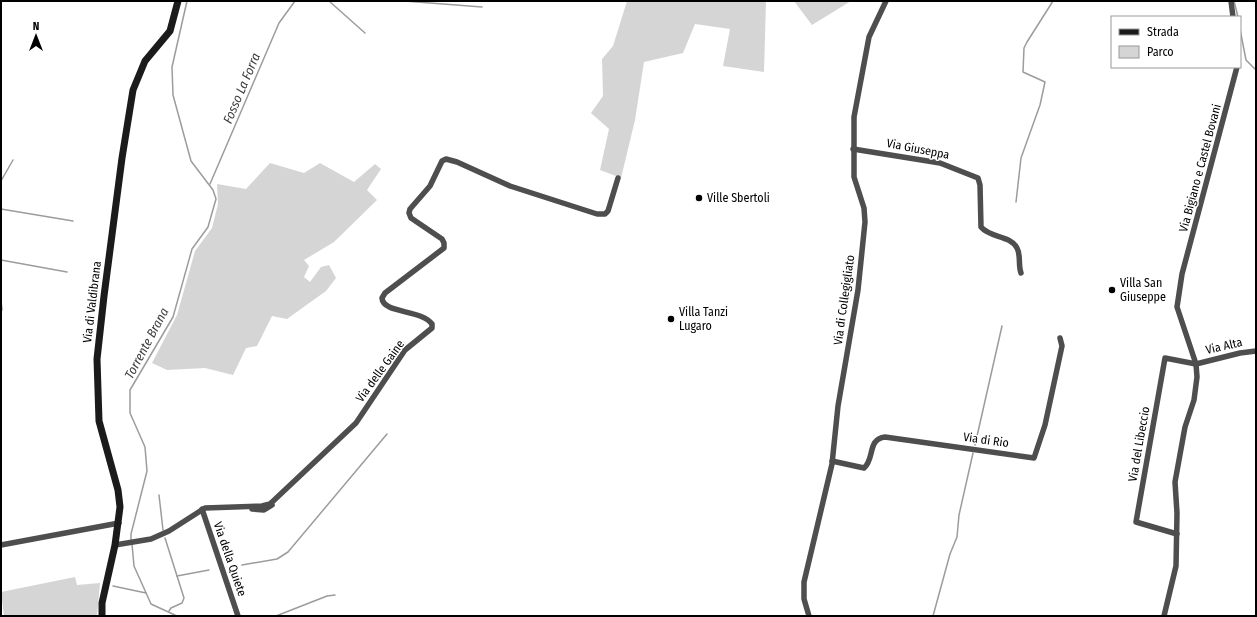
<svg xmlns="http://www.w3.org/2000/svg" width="1257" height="617" viewBox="0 0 1257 617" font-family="'Fira Sans Condensed',sans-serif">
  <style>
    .green { fill: #d5d5d5 }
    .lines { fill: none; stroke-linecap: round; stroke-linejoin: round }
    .stream { stroke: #9c9c9c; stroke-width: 1.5 }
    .street { stroke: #4e4e4e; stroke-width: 5.5 }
    .secondary { stroke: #1b1b1b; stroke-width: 7 }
    .poi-dot { fill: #000; stroke: #fff; stroke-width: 1.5 }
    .labels { text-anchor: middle; stroke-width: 3; stroke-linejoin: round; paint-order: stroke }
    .street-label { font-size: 12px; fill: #000; stroke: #fff }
    .poi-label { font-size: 12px; fill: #000; stroke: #fff; text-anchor: start }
    .water-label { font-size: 13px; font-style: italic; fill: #3d3d3d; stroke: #fff }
  </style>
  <rect width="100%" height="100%" fill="#fff"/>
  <g class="green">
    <path d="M627 1H766L764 72 723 66 730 29 695 24 683 53 644 62 635 120 621 178 600 170 609 129 591 113 603 96 602 59 613 46Z"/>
    <path d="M794 1H851L812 25Z"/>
    <path d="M270 163 304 173 320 163 354 182 375 164 381 169 367 190 377 200 334 242 304 260 309 266 304 277 310 282 321 267 329 265 336 278 326 291 287 319 272 316 257 346 246 348 233 375 205 368 167 370 152 363 177 315 195 251 212 228 218 204 217 184 246 189Z"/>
    <path d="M75 577 77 585 100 583 97 616H4L1 592Z"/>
  </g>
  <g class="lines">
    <g class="stream">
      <path d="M329 1 365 33"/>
      <path d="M404 1 482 7"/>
      <path d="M1234 1 1238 17"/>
      <path d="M1240 29 1246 60 1256 70"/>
      <path d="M1 181 13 160"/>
      <path d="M210 184 279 23 295 1"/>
      <path d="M1016 202 1021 158 1040 105 1045 82 1023 72 1024 48 1027 42 1053 1"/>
      <path d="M1 209 73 221"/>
      <path d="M1 260 67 272"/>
      <path d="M1 301 2 310"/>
      <path d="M975 445 1002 326"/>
      <path d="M159 495 163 530"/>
      <path d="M165 538 184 598 182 603 171 608 169 611"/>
      <path d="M131 540V534L147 471 145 447 130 413V390L173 317 192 249 208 227 216 199 213 190 191 161 173 95 172 67 187 1"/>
      <path d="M132 544 134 566 151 604 177 616"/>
      <path d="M242 565 277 559 288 552 387 434"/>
      <path d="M177 576 209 570"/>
      <path d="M113 586 146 593"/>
      <path d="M276 616 327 596 335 595"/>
      <path d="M933 616 950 554 957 537 959 515 973 453"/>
    </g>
    <g class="street">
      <path d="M1231 1 1233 17"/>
      <path d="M853 149 940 163 978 178 980 185 981 227C990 238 1010 235 1017 248 1021 255 1018 265 1021 273"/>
      <path d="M832 461 864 468C875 459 867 439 885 437L1034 458 1045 425 1062 346 1060 338"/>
      <path d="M202 509 238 616"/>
      <path d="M252 509 264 510 272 505"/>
      <path d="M1177 534 1136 522 1165 358 1196 364 1240 353 1256 351"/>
      <path d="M1 545 119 523"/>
      <path d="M115 545 151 539 169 531 205 508 262 506 270 504 356 423 405 350 432 328V324C421 309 383 314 382 298L385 293 444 248V243L442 239 411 218 409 213 410 209 430 186 442 161 446 159 457 162 510 186 597 214H605L608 211 618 178"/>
      <path d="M809 616 804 599V582L832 464 838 406 858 290 865 222 864 208 854 177V117L869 37 886 1"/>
      <path d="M1164 616 1176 566 1177 513 1175 482 1185 427 1194 400 1197 377 1196 364 1177 307 1182 274 1237 67"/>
    </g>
    <path class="secondary" d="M102 616V603L115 545 120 507 118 490 99 421 97 359 104 296 122 158 133 90 145 61 170 31 178 1"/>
  </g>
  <g class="poi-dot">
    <circle cx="699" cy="198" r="4"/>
    <circle cx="1112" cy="290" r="4"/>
    <circle cx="671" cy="319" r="4"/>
  </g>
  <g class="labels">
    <g class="street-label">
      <text transform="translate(918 149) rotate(11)" y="4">Via Giuseppa</text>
      <text transform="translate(1200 168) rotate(-75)" y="4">Via Bigiano e Castel Bovani</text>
      <text transform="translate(844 300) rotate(-82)" y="4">Via di Collegigliato</text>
      <text transform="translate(92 302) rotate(-83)" y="4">Via di Valdibrana</text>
      <text transform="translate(1224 346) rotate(-13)" y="4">Via Alta</text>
      <text transform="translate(380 371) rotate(-54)" y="4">Via delle Gaine</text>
      <text transform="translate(986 440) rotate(8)" y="4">Via di Rio</text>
      <text transform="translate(1139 444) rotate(-80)" y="4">Via del Libeccio</text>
      <text transform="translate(230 559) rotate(71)" y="4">Via della Quiete</text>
    </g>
    <g class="poi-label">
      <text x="707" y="202">Ville Sbertoli</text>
      <text x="1120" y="287">Villa San<tspan x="1120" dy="14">Giuseppe</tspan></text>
      <text x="679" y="316">Villa Tanzi<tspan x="679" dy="14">Lugaro</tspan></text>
    </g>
    <g class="water-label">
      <text transform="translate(241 88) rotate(-67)" y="5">Fosso La Forra</text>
      <text transform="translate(146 343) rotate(-62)" y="5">Torrente Brana</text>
    </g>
  </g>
  <rect width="1257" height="617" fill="none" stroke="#000000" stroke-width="4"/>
  <rect x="1111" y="16" width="130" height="52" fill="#ffffff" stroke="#999999"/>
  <rect x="1119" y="29" width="20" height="6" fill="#1b1b1b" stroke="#999999"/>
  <text x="1147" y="36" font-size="12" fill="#000000">Strada</text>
  <rect x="1119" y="46" width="20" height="12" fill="#d5d5d5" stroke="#999999"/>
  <text x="1147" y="56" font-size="12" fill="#000000">Parco</text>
  <g transform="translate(36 36)" stroke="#ffffff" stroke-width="3" paint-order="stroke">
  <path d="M0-3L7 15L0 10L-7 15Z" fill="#000000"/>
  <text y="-6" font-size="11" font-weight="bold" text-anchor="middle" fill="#000000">N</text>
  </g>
</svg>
